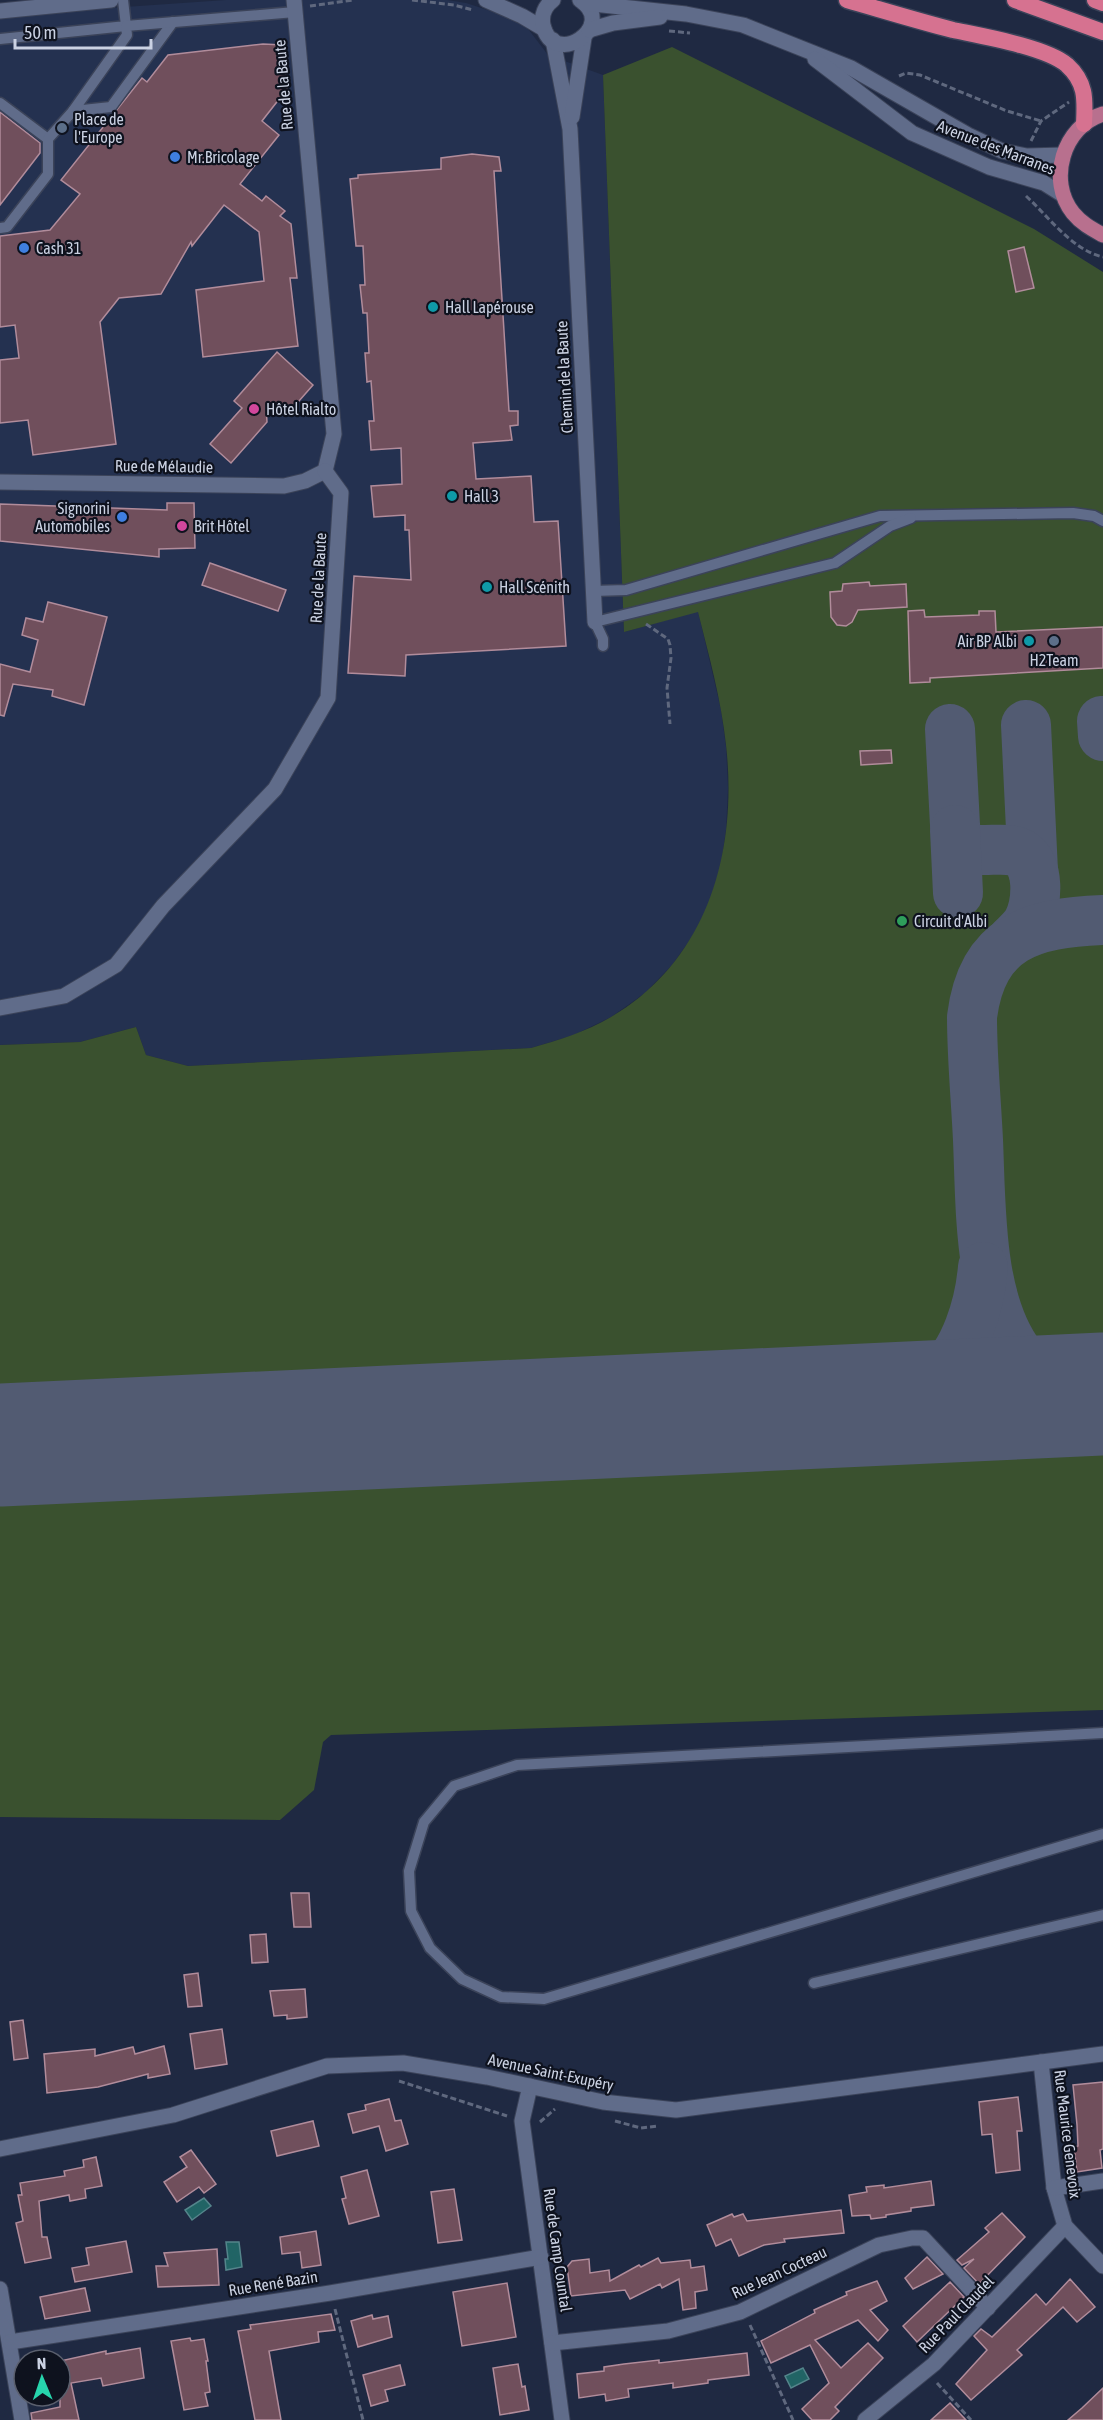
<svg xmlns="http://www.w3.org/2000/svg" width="1103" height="2420" viewBox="0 0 1103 2420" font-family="'Asap Condensed',sans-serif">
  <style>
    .built { fill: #243150 }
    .green { fill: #3a512f }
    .water { fill: #216465; stroke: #54858b; stroke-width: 1.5 }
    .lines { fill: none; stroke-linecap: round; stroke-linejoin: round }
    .taxiway { stroke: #525b72; stroke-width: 50 }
    .runway { stroke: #525b72; stroke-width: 123 }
    .building { fill: #704f5c; stroke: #b18c9b; stroke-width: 1.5 }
    .service-casing { stroke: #3b4359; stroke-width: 13 }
    .minor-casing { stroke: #3b4359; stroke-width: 17 }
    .tertiary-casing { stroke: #3b4359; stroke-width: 17 }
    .primary-casing { stroke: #3b4359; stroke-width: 17 }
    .trunk-casing { stroke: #3b4359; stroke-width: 19 }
    .path { stroke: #5f687e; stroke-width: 3; stroke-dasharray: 6 3; stroke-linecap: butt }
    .service { stroke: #606c8a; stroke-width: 10 }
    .minor { stroke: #606c8a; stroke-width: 15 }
    .tertiary { stroke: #606c8a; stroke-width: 15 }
    .primary { stroke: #b8708e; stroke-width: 15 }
    .trunk { stroke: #d67290; stroke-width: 16 }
    .service-dot { fill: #5c6f8a; stroke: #0e121e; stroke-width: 2 }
    .shop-dot { fill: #3f7fe0; stroke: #0e121e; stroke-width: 2 }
    .culture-dot { fill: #0f9aa8; stroke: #0e121e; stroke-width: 2 }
    .hotel-dot { fill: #d1479c; stroke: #0e121e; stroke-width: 2 }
    .leisure-dot { fill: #2e9e5b; stroke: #0e121e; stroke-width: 2 }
    .labels { text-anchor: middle; stroke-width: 4.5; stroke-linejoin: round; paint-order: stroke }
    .street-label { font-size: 16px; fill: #cbd2e3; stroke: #0e121e }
    .poi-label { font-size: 16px; fill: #cbd2e3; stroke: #0e121e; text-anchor: start }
  </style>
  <rect width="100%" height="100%" fill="#1f2942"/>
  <path class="built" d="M226 0H447L466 3 522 21 548 55 603 75 624 632 698 611 721 710 726 747 728 788 726 830 721 865 709 905 692 937 672 965 645 993 611 1017 574 1035 531 1048 188 1066 146 1055 136 1027 80 1042 0 1045V19L110 8Z"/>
  <path class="green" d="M672 47 1034 229 1103 272V1710L331 1735 323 1742 314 1790 280 1820 0 1817V1045L80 1042 136 1027 146 1055 188 1066 531 1048C558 1040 586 1032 611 1017 708 960 738 851 726 745 721 699 709 656 698 612L624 632 603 75Z"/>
  <g class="water">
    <path d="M204 2198 211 2206 192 2220 185 2210Z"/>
    <path d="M226 2242H239L242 2267 226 2270 225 2259H228Z"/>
    <path d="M803 2368 809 2379 791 2388 785 2376Z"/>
  </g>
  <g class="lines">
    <g class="taxiway">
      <path d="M1102 721 1103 736"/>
      <path d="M1026 725 1033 871"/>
      <path d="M950 729 955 825C958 865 998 842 1020 853 1041 864 1037 904 1028 922 1024 929 1018 934 1012 940"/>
      <path d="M955 830 958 893"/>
      <path d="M1103 920C1032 923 982 936 972 1017 972 1058 976 1099 978 1140 981 1207 978 1302 1021 1357 1042 1383 1072 1387 1103 1391"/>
      <path d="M880 1404C899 1397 918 1391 934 1379 966 1355 980 1303 983 1267"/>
    </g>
    <path class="runway" d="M0 1445 1103 1394"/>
  </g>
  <g class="building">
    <path d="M263 44 283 45 287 89 262 121 279 135 240 184 262 201 266 196 285 211 280 216 291 224 297 278H290L298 346 203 357 196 290 264 281 259 232 224 205 192 246 191 242 161 294 119 298 100 322 116 444 33 455 28 420 0 423V360L19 358 15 325 0 327V236L50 230 80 194 61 180 142 78 147 82 168 55Z"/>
    <path d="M0 112 40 143V153L0 205Z"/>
    <path d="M472 154 499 157 501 171H494L509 411H518V425L510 426 512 440 473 443 476 479 531 476 534 522 558 521 566 646 406 655 405 676 348 673 354 576 411 580 409 530H405V515L374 517 371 486 402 484 401 448 371 450 369 421H374L371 381 367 382 365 353H369L367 313H363L360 285H365L363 246H356L350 179 358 178V175L441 169V158Z"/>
    <path d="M1024 247 1034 288 1016 292 1008 251Z"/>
    <path d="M277 352 313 385 292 409 288 405 266 407 267 422 231 463 210 444 242 408 234 401Z"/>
    <path d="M167 503H194L195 548 159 549V557L0 541V504L167 510Z"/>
    <path d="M210 563 286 590 278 611 202 585Z"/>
    <path d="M869 582 870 586 906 584 907 607 858 610 852 622 846 626 837 625 831 617 830 592 842 591 843 584Z"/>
    <path d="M48 602 107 617 84 705 52 696 53 690 13 684 4 716 0 715V664L30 672 38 640 22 635 26 618 43 622Z"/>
    <path d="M924 610 925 617 979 615V611H995L996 632 1103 627V668L930 678V682L910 683 908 611Z"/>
    <path d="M891 750 892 763 861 765 860 751Z"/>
    <path d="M291 1893H309L311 1927H294Z"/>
    <path d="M266 1934 268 1962 252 1963 250 1935Z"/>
    <path d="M198 1973 202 2006 188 2007 184 1975Z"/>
    <path d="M305 1989 307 2017 287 2019V2015L274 2016 270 1991Z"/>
    <path d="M23 2020 28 2058 14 2060 10 2022Z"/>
    <path d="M222 2029 227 2064 195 2069 190 2034Z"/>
    <path d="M164 2046 170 2074 148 2078V2074L98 2087 47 2093 44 2054 95 2049V2056L133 2047 135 2054Z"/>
    <path d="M1103 2082V2149L1100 2150 1102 2168 1077 2172 1074 2147 1078 2146 1077 2125 1073 2085Z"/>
    <path d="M1018 2097 1022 2131H1017L1020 2170 996 2173 992 2134 982 2135 979 2102Z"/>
    <path d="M389 2099 395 2121 401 2120 408 2144 386 2151 379 2126 353 2133 348 2114 366 2110 365 2105Z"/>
    <path d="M313 2121 319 2146 277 2156 271 2131Z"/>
    <path d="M191 2150 216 2184 204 2193 199 2187 177 2202 164 2182 187 2167 180 2157Z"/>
    <path d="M96 2157 102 2186 85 2189 86 2198 70 2201 69 2195 39 2201 42 2237H47L51 2258 25 2263 16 2223 23 2221 18 2195H22L20 2183 65 2176 64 2171 84 2167 83 2160Z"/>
    <path d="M367 2170 379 2216 349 2224 342 2199 346 2198 341 2177Z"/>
    <path d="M931 2181 934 2205 911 2208V2211L886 2215V2217L871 2219 870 2215 852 2216 849 2195 867 2192 866 2187 884 2185V2188Z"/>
    <path d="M454 2189 462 2240 438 2243 431 2192Z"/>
    <path d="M841 2210 844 2233 784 2239 785 2242 764 2245 739 2256 731 2239 716 2246 707 2225 732 2214 734 2217 743 2214 747 2221Z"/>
    <path d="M1002 2213 1025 2237 979 2284 964 2268 974 2259 962 2265 957 2260 989 2232 985 2228Z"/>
    <path d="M316 2231 321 2265 302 2268 300 2252 282 2254 280 2237Z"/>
    <path d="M126 2241 132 2272 75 2282 72 2268 89 2265 86 2248Z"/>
    <path d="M217 2249 219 2285 158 2287 156 2266H168L164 2253Z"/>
    <path d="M927 2257 943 2274 913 2289 905 2278Z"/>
    <path d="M658 2258 661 2263 690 2260 691 2268 704 2266 707 2290 695 2292 696 2308 683 2310 679 2279 662 2288 660 2284 630 2299 625 2290 571 2296 567 2267 572 2261 589 2259 590 2273 609 2270 610 2281 639 2265 641 2267Z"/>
    <path d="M1070 2279 1095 2307 1077 2322 1063 2307 1017 2350 1022 2355 971 2400 956 2384 987 2350 974 2336 981 2329 992 2337 1036 2294 1046 2305Z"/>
    <path d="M877 2281 887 2301 870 2310 888 2330 878 2341 858 2320 815 2340 841 2368 868 2343 883 2358 835 2407 839 2411 830 2420H812L802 2409 829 2383 810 2345 771 2363 761 2341 815 2313 814 2310 847 2295 846 2292Z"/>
    <path d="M950 2282 964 2297 917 2342 903 2326Z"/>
    <path d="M507 2283 516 2337 462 2346 453 2292Z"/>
    <path d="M85 2288 90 2311 45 2319 40 2297Z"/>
    <path d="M331 2314 335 2330 318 2332 319 2342 269 2351 281 2420H255L238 2331 251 2329 250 2325Z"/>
    <path d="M372 2315 373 2319 388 2316 392 2337 358 2347 351 2321Z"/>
    <path d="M190 2338 191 2341 204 2339 208 2361H206L210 2392 205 2393 208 2406 184 2410 171 2341Z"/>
    <path d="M140 2348 144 2378 103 2386 101 2378 71 2383 79 2420H32L31 2413 60 2407V2361L106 2351V2354Z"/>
    <path d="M747 2353 749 2375 708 2380V2383L673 2388V2383L628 2389 629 2397 606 2401 605 2394 579 2398 577 2374 604 2371V2367L624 2364 659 2360V2363Z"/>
    <path d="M518 2364 522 2387 525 2386 529 2410 500 2415 493 2368Z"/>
    <path d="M400 2365 405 2385 385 2390 388 2401 371 2406 363 2375Z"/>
    <path d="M1103 2388V2420H1068L1082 2408Z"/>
    <path d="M950 2403 966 2420H931Z"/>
  </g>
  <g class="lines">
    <g class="service-casing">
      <g id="service">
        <path d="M0 39 126 26 123 0"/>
        <path d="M0 103 48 139"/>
        <path d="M73 111 111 107 173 22"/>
        <path d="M0 228 7 227 48 174V139L73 111 127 35 126 26 295 12"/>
        <path d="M593 591 626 590 880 516 1073 513 1094 516 1103 521"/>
        <path d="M603 646V639L595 622 835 563 890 526 911 518"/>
        <path d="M1103 1733 517 1765 454 1786 424 1822 409 1871 411 1911 430 1948 462 1979 501 1997 544 1999 1103 1834"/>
        <path d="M814 1983 1103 1915"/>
      </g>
    </g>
    <g class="minor-casing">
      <g id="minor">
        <path d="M294 0 334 434 325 471"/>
        <path d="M553 40 570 129 595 622"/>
        <path d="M572 117 584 38"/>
        <path d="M0 482 284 486 305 481 325 471"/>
        <path d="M0 1008 64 996 116 965 163 906 275 789 328 698 341 493 325 471"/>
        <path d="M1041 2062 1054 2188 1065 2226 1103 2266"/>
        <path d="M530 2086 522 2121 562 2420"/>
        <path d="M1054 2188 1103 2181"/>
        <path d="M0 2289 22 2420"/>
        <path d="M10 2342 330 2293 541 2257"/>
        <path d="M552 2343 668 2331 740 2312 879 2245 912 2238H923L988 2308"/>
        <path d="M865 2420 934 2364 1065 2226"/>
      </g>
    </g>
    <g class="tertiary-casing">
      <g id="tertiary">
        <path d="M486 0 522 16 544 29"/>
        <path d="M553 0C545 6 541 15 543 25 553 70 619 26 580 0"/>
        <path d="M584 3 686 14 743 25 851 68 968 135 1002 151 1027 156 1063 155"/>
        <path d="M0 11 111 0"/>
        <path d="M589 30 613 23 660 17"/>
        <path d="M815 59 912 133 989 167 1044 183 1063 195"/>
        <path d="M0 2149 173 2115 327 2066 403 2063 487 2077 603 2102 676 2110 1103 2054"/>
      </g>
    </g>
    <g class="primary-casing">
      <path id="primary" d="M1103 114C1063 126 1047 181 1073 213 1082 224 1092 229 1103 235"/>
    </g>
    <g class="trunk-casing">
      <g id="trunk">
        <path d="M847 0C882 10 918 21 953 30 981 36 1046 47 1067 65 1087 83 1085 101 1084 124"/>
        <path d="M1015 0 1103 32"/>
        <path d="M1095 0 1103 3"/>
      </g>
    </g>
    <g class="path">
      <path d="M412 0 454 5 473 10"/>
      <path d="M310 6 353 0"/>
      <path d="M669 31 690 33"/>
      <path d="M899 76 906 73 920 75 1007 111 1041 121"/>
      <path d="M1031 141 1041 121 1069 102"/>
      <path d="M1026 196C1049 217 1072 250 1103 257"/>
      <path d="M646 624 668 639 670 645 671 658 667 688 670 724"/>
      <path d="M399 2081 507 2116"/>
      <path d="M615 2121 641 2128 658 2126"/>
      <path d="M540 2122 555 2109"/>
      <path d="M335 2309 363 2420"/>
      <path d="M750 2325 793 2420"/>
      <path d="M937 2383 971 2420"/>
    </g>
    <use href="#service" class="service"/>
    <use href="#minor" class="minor"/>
    <use href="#tertiary" class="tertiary"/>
    <use href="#primary" class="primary"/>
    <use href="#trunk" class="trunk"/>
  </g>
  <g class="service-dot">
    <circle cx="62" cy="128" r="6"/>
    <circle cx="1054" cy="641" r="6"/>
  </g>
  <g class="shop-dot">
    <circle cx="175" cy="157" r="6"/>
    <circle cx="24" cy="248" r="6"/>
    <circle cx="122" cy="517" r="6"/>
  </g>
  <g class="culture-dot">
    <circle cx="433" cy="307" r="6"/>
    <circle cx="452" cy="496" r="6"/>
    <circle cx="487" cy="587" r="6"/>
    <circle cx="1029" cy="641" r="6"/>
  </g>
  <g class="hotel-dot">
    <circle cx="254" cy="409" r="6"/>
    <circle cx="182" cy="526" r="6"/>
  </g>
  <circle class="leisure-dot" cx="902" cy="921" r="6"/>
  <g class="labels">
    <g class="street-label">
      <text transform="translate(283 85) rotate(-95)" y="6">Rue de la Baute</text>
      <text transform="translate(996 147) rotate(21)" y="6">Avenue des Marranes</text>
      <text transform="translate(564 377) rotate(-93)" y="6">Chemin de la Baute</text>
      <text transform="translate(164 466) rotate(1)" y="6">Rue de Mélaudie</text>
      <text transform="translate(318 578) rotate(-87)" y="6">Rue de la Baute</text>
      <text transform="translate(551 2072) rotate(12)" y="6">Avenue Saint-Exupéry</text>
      <text transform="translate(1068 2134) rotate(83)" y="6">Rue Maurice Genevoix</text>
      <text transform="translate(558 2250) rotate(82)" y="6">Rue de Camp Countal</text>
      <text transform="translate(779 2272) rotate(-25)" y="6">Rue Jean Cocteau</text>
      <text transform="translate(273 2283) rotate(-9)" y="6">Rue René Bazin</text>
      <text transform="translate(956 2314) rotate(-46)" y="6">Rue Paul Claudel</text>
    </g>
    <g class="poi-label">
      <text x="74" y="125">Place de<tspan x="74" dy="18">l'Europe</tspan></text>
      <text x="187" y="163">Mr.Bricolage</text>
      <text x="36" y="254">Cash 31</text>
      <text x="445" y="313">Hall Lapérouse</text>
      <text x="266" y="415">Hôtel Rialto</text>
      <text x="464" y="502">Hall 3</text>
      <text x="110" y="514" text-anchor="end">Signorini<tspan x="110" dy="18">Automobiles</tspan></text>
      <text x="194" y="532">Brit Hôtel</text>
      <text x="499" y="593">Hall Scénith</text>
      <text x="1017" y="647" text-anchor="end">Air BP Albi</text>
      <text x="1054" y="666" text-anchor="middle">H2Team</text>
      <text x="914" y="927">Circuit d'Albi</text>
    </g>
  </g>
  <g transform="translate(42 2378) rotate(358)"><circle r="28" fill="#0e121e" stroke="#5a5f6d" stroke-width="1.5"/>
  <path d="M0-4.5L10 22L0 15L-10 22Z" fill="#27d5ad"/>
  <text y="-9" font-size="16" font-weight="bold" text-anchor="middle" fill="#cbd2e3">N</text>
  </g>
  <path d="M15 39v9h136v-9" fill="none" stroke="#cbd2e3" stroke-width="3"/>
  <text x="24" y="39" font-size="18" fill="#cbd2e3" stroke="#0e121e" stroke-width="4.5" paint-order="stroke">50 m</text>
</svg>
